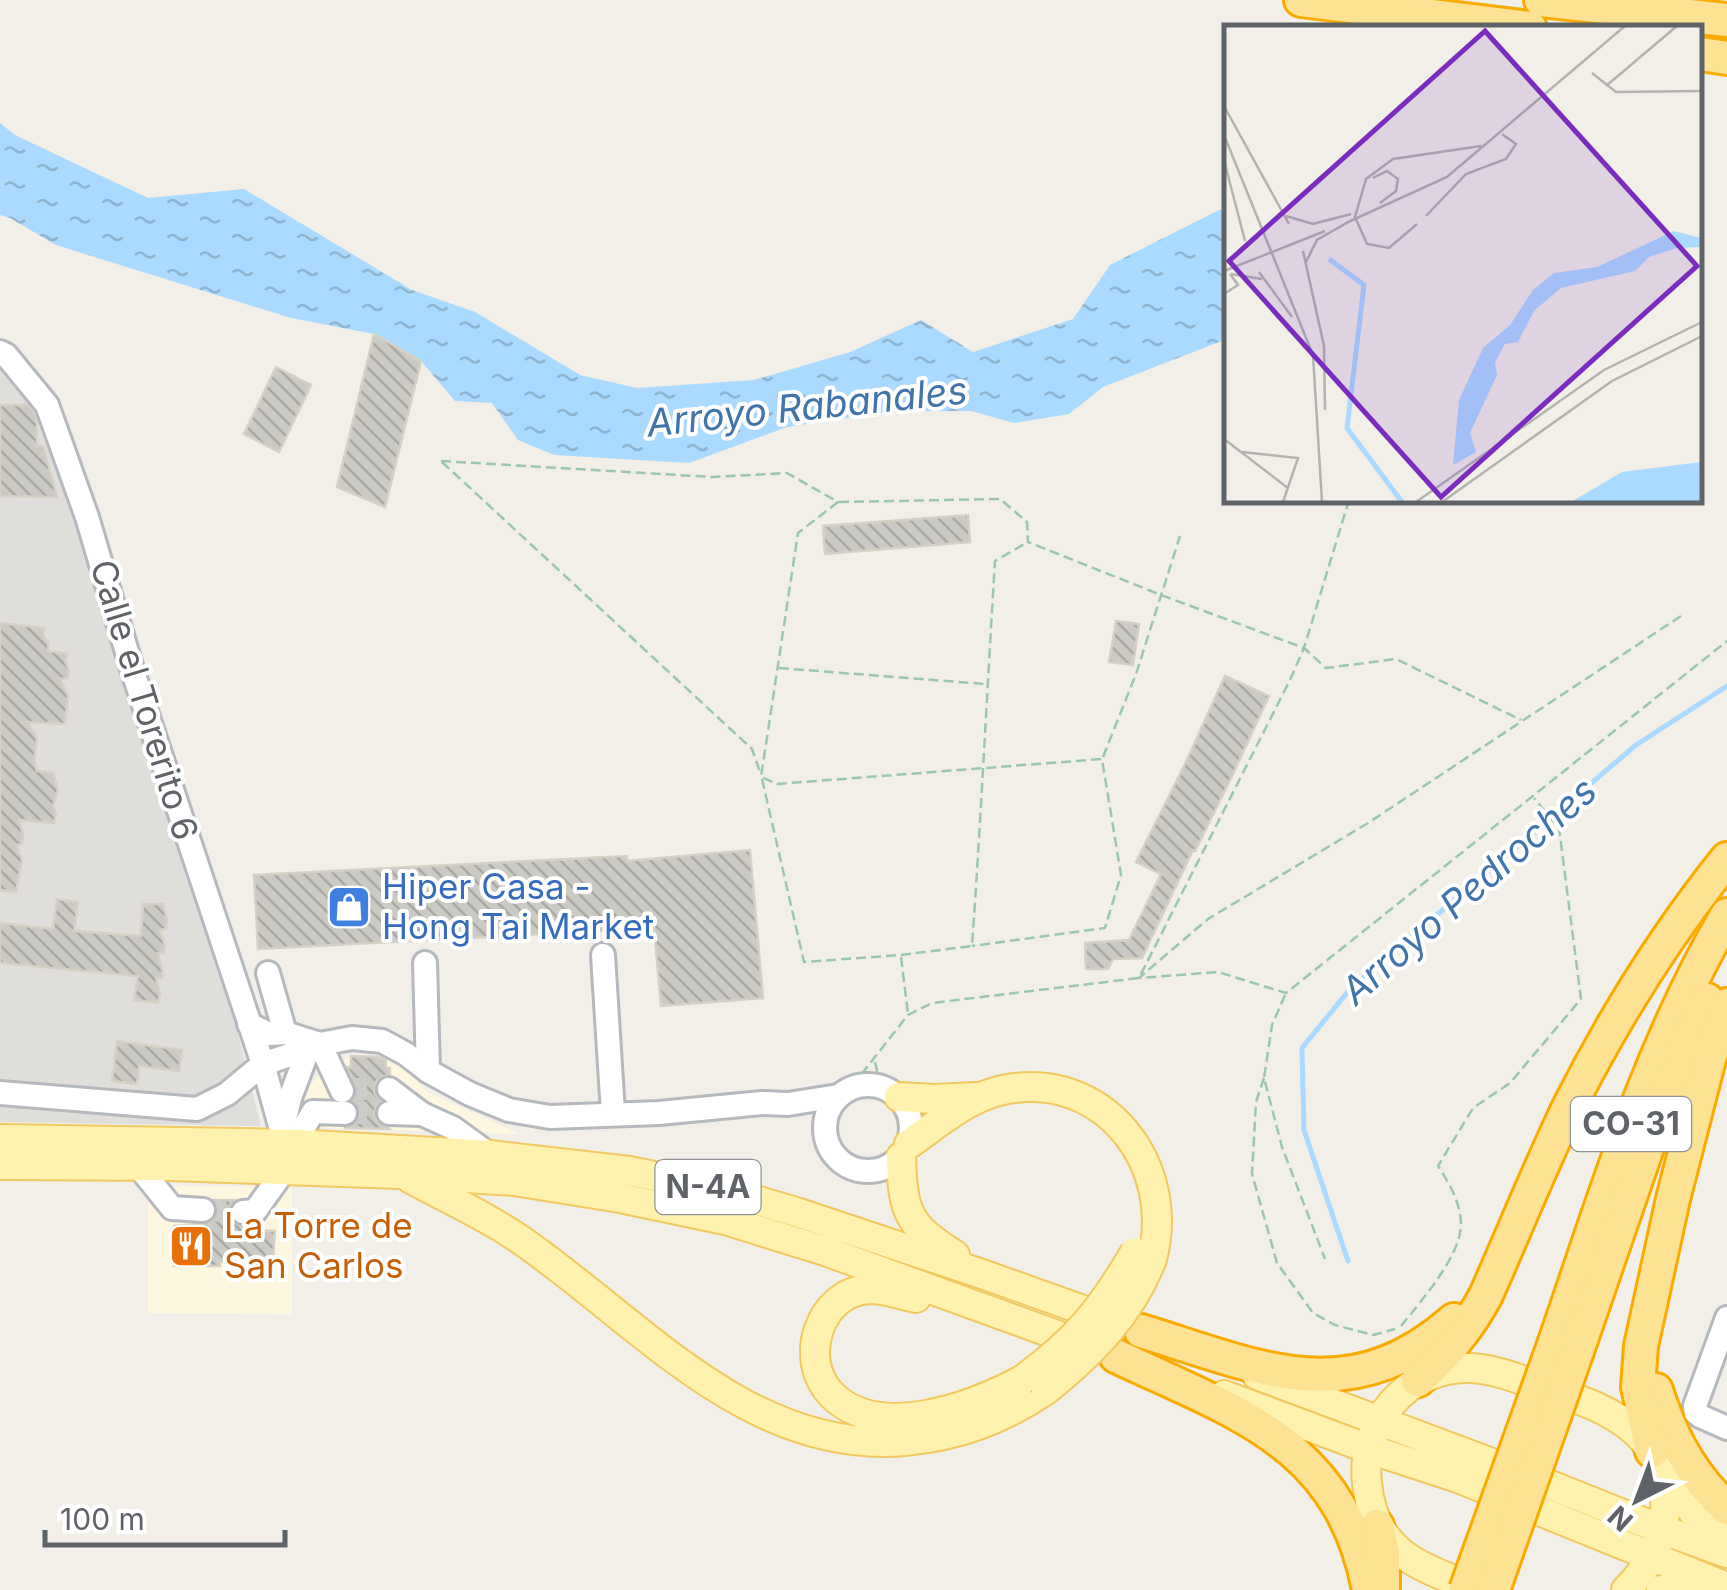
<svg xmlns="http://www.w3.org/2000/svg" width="1727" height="1590" viewBox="0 0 1727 1590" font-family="Inter,sans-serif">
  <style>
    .commercial { fill: #fef7e0 }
    .industrial { fill: #e0deda }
    .water { fill: url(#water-ripples) }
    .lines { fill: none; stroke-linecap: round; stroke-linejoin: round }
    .stream { stroke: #aadaff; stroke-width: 5 }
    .building { fill: url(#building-back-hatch); stroke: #d6d1c6; stroke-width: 2.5 }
    .minor-tunnel { stroke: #ccccc8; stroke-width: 22; stroke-dasharray: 22 11; stroke-linecap: butt }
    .minor-casing { stroke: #b5b8bc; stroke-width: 28 }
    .major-casing { stroke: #f2c960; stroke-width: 32 }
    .highway-casing { stroke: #f9ab00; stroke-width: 38 }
    .path { stroke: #9cc7a9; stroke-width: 2.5; stroke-dasharray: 10 5; stroke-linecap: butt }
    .minor { stroke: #fff; stroke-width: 22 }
    .major { stroke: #fff2af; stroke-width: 28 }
    .highway { stroke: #fde293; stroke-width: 32 }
    .major-bridge-casing { stroke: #f2c960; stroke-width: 32; stroke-linecap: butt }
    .highway-bridge-casing { stroke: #f9ab00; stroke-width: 38; stroke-linecap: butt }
    .major-bridge { stroke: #fff2af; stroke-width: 28 }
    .highway-bridge { stroke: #fde293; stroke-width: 32 }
    .labels { text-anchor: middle; stroke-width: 8; stroke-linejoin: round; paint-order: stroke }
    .shield { fill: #fff; stroke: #8f9295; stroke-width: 2.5 }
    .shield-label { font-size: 32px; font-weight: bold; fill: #5f6368 }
    .street-label { font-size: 35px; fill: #5f6368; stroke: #fff }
    .shop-label { font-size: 35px; fill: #366cbe; stroke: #fff; text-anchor: start }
    .food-label { font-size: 35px; fill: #c56008; stroke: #fff; text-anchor: start }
    .water-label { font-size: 38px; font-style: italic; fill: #4174aa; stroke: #fff }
    .inset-river { fill: none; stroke: #aadaff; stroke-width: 5 }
    .inset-road { fill: none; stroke: #b3b3b1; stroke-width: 2.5 }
    .view { fill: #7b2cbf; fill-opacity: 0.15; stroke: #7b2cbf; stroke-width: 5 }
    .inset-edge { fill: none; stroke: #5f6368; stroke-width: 5 }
  </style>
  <defs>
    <pattern id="water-ripples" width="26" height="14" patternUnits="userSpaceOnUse" patternTransform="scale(2.5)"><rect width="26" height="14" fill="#aadaff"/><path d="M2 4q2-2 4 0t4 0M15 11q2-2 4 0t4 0" fill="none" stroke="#8eb4d2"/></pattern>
    <pattern id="building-back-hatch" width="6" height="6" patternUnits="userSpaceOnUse" patternTransform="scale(2.5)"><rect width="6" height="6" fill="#cccac5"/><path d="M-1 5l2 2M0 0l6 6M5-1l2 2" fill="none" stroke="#a9a8a4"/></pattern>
  </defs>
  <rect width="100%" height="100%" fill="#f1efe8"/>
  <g class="commercial">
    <path d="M351 1056 387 1057 403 1068 428 1092 519 1134 291 1127 297 1102 323 1070Z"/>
    <path d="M148 1186 292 1187V1314L148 1313Z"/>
  </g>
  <path class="industrial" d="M0 368 37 399 218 955 261 1126 0 1122Z"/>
  <path class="water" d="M0 123 15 135 148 198 244 189 412 290 475 312 580 375 637 388 754 380 850 352 921 320 973 352 1073 319 1110 265 1227 206V339L1103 387 1069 414 1014 423 971 411H893L787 427 689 463 554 455 518 440 492 403 455 401 421 361 374 334 291 318 56 245 10 218 0 215Z"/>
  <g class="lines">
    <path class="stream" d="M1348 1261 1304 1130 1302 1048 1350 989 1636 745 1727 686"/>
  </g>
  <g class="building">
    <path d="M374 334 421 361 385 507 337 487Z"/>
    <path d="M276 367 311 385 279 452 244 434Z"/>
    <path d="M0 405H28L34 412 37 422V446H43L57 497 0 496Z"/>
    <path d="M968 515 970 542 825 554 823 526Z"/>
    <path d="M1116 621 1139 624 1133 665 1109 662Z"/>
    <path d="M0 623 44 628 43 634 48 643V651L67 654 65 661 69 670 68 678 60 679 68 696 65 724 27 722 37 738 34 761 37 771 53 773 58 790 53 806 56 814 54 823 19 820 23 835 22 844 16 845 22 860 16 892 0 890Z"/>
    <path d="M1225 676 1269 696 1232 776 1195 851 1193 850 1142 958 1113 959 1108 969H1086L1085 943 1129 940 1161 874 1136 862 1186 762Z"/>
    <path d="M750 850 763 998 661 1006 654 928 258 949 254 875 627 856V861Z"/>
    <path d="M57 899 78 902 74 931 141 936 143 904H163L167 920 166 929 160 930 165 946 164 953H158L162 970V978H156L160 994 158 1003 134 1000 138 976 0 963V923L53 929Z"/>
    <path d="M117 1041 182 1050 179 1071 139 1066 137 1084 112 1081Z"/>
    <path d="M351 1056 379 1057 386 1060V1068H390V1074L378 1079 374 1086 375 1094 380 1101 376 1106 374 1114 376 1121 389 1129 344 1128 353 1126 360 1114 359 1107 353 1101 357 1093 356 1086 347 1067H351Z"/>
    <path d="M214 1200H234L229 1207 228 1214 231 1221 243 1227V1230L275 1231 273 1260 219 1262 220 1266H174V1226L210 1223 218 1212Z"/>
  </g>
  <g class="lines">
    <g class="minor-tunnel">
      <path d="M345 1089H389"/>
      <path d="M345 1113H389"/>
      <path d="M203 1210 243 1212"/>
    </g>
    <g class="minor-casing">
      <g id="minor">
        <path d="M0 352 6 355 47 405 87 517 132 669 263 1064 282 1133"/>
        <path d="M603 955 613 1113"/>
        <path d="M425 963 428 1071"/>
        <path d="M268 973 285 1033"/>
        <path d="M249 1024 269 1034 285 1033 320 1044 342 1091"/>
        <circle cx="868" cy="1128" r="43"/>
        <path d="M389 1089 422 1114"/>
        <path d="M0 1093 197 1109 227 1094 263 1064 325 1043 352 1038 382 1041 406 1054 428 1071 470 1094 509 1110 550 1117 659 1113 762 1103 788 1104 838 1096"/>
        <path d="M389 1113 422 1114 453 1128 490 1155"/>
        <path d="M283 1127 290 1098 308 1050"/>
        <path d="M294 1144 313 1112 345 1113"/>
        <path d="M139 1167 172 1208 203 1210"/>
        <path d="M243 1212 255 1211 285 1169"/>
        <path d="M1727 1318 1695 1406 1696 1413 1700 1416 1727 1428"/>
      </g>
    </g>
    <g class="major-casing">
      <g id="major">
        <path d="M899 1097 935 1099 975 1097"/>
        <path d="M0 1139 294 1144 490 1155 629 1171 715 1188 796 1212 985 1275 1114 1321"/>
        <path d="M909 1144C938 1124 968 1097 1003 1090 1104 1069 1177 1165 1152 1259"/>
        <path d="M901 1157C903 1212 907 1225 955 1255"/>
        <path d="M0 1165 170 1166 400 1174 514 1181 620 1198 725 1220 825 1251 1090 1347"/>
        <path d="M411 1179C446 1198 484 1215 518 1238 637 1319 748 1455 905 1441 958 1436 1002 1420 1046 1390"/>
        <path d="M916 1298C901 1295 886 1289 870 1289 819 1291 797 1360 832 1395 879 1442 973 1406 1022 1380"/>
        <path d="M1257 1375 1548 1484 1663 1530 1727 1553"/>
        <path d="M1224 1395 1369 1449 1458 1478 1727 1587"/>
        <path d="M1664 1474 1694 1513 1727 1542"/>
        <path d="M1480 1590C1421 1567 1374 1555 1367 1483 1360 1423 1408 1366 1470 1368 1497 1369 1524 1381 1550 1390 1581 1400 1613 1410 1638 1434 1683 1480 1668 1549 1626 1590"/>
        <path d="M1661 1590 1714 1587"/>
      </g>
    </g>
    <g class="highway-casing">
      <g id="highway">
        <path d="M1301 0 1530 28"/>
        <path d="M1541 0 1727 20"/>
        <path d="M1700 54 1727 58"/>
        <path d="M1141 1331C1259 1367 1348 1413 1454 1320"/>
        <path d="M1555 1342C1605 1197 1649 1048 1727 915"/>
        <path d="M1577 1351 1652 1133 1685 1049 1707 1000"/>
        <path d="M1116 1356C1236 1413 1341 1442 1369 1590"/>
        <path d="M1418 1380C1446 1354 1468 1329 1486 1295 1514 1232 1540 1167 1570 1105 1614 1018 1666 935 1727 859"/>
        <path d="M1656 1390C1670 1436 1691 1476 1727 1508"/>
        <path d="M1652 1451 1638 1387 1641 1346 1673 1199 1709 1059 1727 1005"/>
        <path d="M1377 1526 1383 1554V1590"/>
      </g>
    </g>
    <g class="path">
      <path d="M441 461 712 477 787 473 838 502 798 533 761 777 777 784 1102 759 1121 875 1105 928 972 946"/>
      <path d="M442 462 752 749 760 772"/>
      <path d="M839 502 1000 499 1027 522 1028 542 1161 595 1304 648 1326 668 1396 659 1521 720"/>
      <path d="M1681 616 1368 823 1208 919 1139 978 1218 972 1286 993 1727 641"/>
      <path d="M779 668 985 684"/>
      <path d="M1103 757 1136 674 1180 536"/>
      <path d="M762 779 804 962 901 955 972 946C981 818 987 690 995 561L1028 542"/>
      <path d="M901 957 908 1014"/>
      <path d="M1285 995 1272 1025 1264 1078 1282 1147 1325 1259"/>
      <path d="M875 1062 880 1083"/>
      <path d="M1264 1078 1256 1102 1252 1174 1277 1263 1313 1313 1335 1325 1373 1335 1395 1329"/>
      <path d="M852 1086 908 1015 932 1003 1139 978 1290 680 1304 648 1349 500"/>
      <path d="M1401 1326C1421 1301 1460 1257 1461 1225 1461 1203 1449 1183 1438 1166L1473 1108 1510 1083 1581 999 1559 828 1534 798"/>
    </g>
    <use href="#minor" class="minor"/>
    <use href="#major" class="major"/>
    <use href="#highway" class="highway"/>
    <g class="major-bridge-casing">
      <g id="major-bridge">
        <path d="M1022 1380C1077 1340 1101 1310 1135 1252"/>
        <path d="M1046 1390C1091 1354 1131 1314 1152 1259"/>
      </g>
    </g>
    <g class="highway-bridge-casing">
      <g id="highway-bridge">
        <path d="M1466 1590 1555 1342"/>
        <path d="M1493 1590 1577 1351"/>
      </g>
    </g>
    <use href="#major-bridge" class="major-bridge"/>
    <use href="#highway-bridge" class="highway-bridge"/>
  </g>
  <defs>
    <g id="shop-square" transform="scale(2.25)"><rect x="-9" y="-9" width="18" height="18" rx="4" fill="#3f7fe0" stroke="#fff"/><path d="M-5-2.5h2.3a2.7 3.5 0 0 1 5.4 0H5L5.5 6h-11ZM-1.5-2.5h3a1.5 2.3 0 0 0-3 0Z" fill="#fff"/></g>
    <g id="restaurant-square" transform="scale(2.25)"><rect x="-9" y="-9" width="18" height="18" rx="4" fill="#e8710a" stroke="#fff"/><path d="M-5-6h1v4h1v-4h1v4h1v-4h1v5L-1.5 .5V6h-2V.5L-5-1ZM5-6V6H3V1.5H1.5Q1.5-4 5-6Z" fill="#fff"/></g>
  </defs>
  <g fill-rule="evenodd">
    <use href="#shop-square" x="349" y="907"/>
    <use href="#restaurant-square" x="191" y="1246"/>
  </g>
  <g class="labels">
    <g class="shield">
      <rect x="1571" y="1097" width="120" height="54" rx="8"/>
      <rect x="655.5" y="1160" width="105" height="54" rx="8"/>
    </g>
    <g class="shield-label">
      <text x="1631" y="1135">CO-31</text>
      <text x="708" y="1198">N-4A</text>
    </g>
    <g class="street-label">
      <text transform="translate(144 700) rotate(73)" y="12">Calle el Torerito 6</text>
    </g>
    <g class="shop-label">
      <text x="382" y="899">Hiper Casa -<tspan x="382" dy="40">Hong Tai Market</tspan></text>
    </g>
    <g class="food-label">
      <text x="224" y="1238">La Torre de<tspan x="224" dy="40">San Carlos</tspan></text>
    </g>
    <g class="water-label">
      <text transform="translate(807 407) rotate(-6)" y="13">Arroyo Rabanales</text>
      <text transform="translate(1469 891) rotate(-41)" y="13">Arroyo Pedroches</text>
    </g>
  </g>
  <g transform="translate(1224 25)">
    <rect width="478" height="478" fill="#f1efe8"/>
    <path d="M450 206 477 213V222L453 223 425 232 411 246 337 263 310 286 294 317 281 319 271 337 273 350 246 408 252 427 229 440 235 375 259 323 286 300 309 265 330 248 373 242ZM477 437V477H347L398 447Z" fill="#aadaff"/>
    <path class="inset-river" d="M105 234 140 260 123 403 178 477"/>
    <path class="inset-road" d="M368 48 392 67 478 66M382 61 453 1M0 81 65 199M0 110 89 330 98 477M0 135 21 216M149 153 163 146 174 154 172 166 156 178M62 191 89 199 127 189M202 191 242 149 282 134 292 119 278 109M122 198 223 152 401 1M193 199 165 223 143 219 131 192 142 154 169 134 257 121M79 226 100 321 101 385M82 237 93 215 126 196M0 246 101 206M35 247 68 292M7 249 38 254M0 269 14 260 6 249M0 414 64 463M18 427 74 433 59 477M192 477 380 345 478 297M218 477 388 356 478 311"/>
    <path class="view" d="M261 6 473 241 217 472 5 236Z"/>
    <rect width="478" height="478" class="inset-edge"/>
  </g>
  <g transform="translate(1637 1500) rotate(222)" stroke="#ffffff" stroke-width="8" paint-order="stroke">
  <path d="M0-8L18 38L0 25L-18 38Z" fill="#5f6368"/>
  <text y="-15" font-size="28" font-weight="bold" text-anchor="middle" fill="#5f6368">N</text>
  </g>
  <path d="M45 1530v15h240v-15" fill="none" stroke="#5f6368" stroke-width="5"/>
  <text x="60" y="1530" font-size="30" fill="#5f6368" stroke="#ffffff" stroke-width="8" paint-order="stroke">100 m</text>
</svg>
